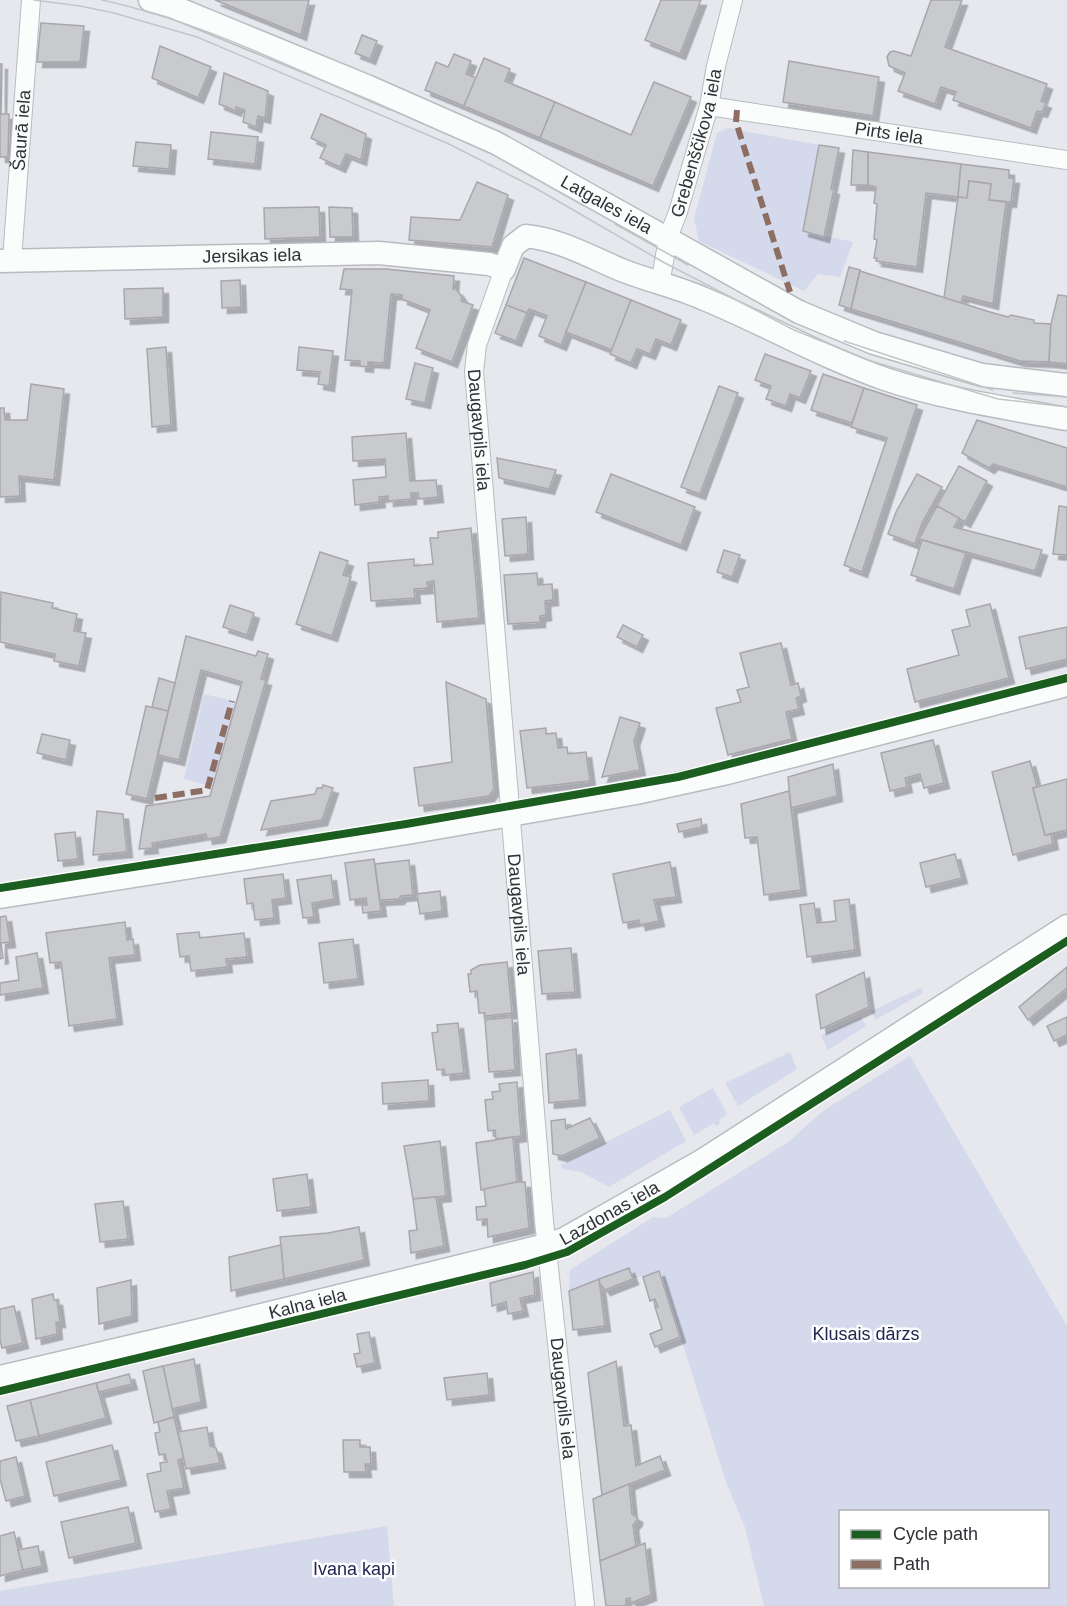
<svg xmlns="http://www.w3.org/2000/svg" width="1067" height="1606" viewBox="0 0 1067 1606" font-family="Arial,sans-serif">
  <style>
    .green { fill: #d4d9eb; fill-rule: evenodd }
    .building { fill: #c9cace; stroke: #a7a7ac; stroke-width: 1.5; filter: url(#shadow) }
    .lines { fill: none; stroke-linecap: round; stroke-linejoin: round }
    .minor-casing { stroke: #b9bbc0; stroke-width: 20 }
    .tertiary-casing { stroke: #b9bbc0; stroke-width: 25 }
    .minor { stroke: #fbfcfc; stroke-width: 18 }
    .tertiary { stroke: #fbfcfc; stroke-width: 22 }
    .tram { stroke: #c4c5c7; stroke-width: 1.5 }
    .quiet { stroke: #8d6e63; stroke-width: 6; stroke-dasharray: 12 6; stroke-linecap: butt }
    .cycleway-casing { stroke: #fff; stroke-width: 11 }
    .cycleway { stroke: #1b5e20; stroke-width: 8 }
    .labels { text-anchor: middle; stroke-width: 5; stroke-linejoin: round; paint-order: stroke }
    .street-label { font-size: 18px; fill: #303136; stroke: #fff }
    .park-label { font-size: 18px; fill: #222752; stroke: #fff }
  </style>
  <defs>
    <filter id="shadow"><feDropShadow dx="5.5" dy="5.5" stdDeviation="0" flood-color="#0004"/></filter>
  </defs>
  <rect width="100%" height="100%" fill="#e6e8ee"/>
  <g class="green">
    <path d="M728 128 819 145 803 231 853 242 840 277 818 274 804 291 699 241 694 219 717 133Z"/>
    <path d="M204 694 237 702 213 787 184 779Z"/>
    <path d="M921 988 923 993 875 1020 871 1011Z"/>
    <path d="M861 1017 866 1026 828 1050 821 1035Z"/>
    <path d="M790 1052 797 1069 738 1106 725 1083Z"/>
    <path d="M910 1056 1067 1326V1606H764L745 1527 727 1485 660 1271 633 1279 629 1268 569 1291 570 1270 653 1217 666 1218 787 1143 823 1111ZM840 1512H1048V1586H840Z"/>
    <path d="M713 1088 727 1114 719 1120 720 1123 716 1126 714 1123 694 1135 679 1107Z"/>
    <path d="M670 1110 686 1141 609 1187 581 1172 563 1169 560 1165Z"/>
    <path d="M387 1526 394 1606H0V1591Z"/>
  </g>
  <g class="building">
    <path d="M215 0H309L301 35Z"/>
    <path d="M661 0H701L680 54 645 40Z"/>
    <path d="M931 0H962L945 47 1047 84 1041 101 1046 103 1042 112 1037 111 1031 128 953 100 956 92 941 87 935 104 898 91 905 73 889 66 887 57 890 52 894 51 911 56Z"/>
    <path d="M41 23 84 26 80 62H37Z"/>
    <path d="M362 35 377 41 370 59 355 53Z"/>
    <path d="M160 46 211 67 198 98 152 78Z"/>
    <path d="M454 54 471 61 466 74 476 78 464 106 425 90 436 62 448 67Z"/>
    <path d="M484 58 510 69 505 81 555 102 540 138 464 106Z"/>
    <path d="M789 61 879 77 873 116 783 102Z"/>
    <path d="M0 64H2L1 114H9L8 157H0Z"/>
    <path d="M224 73 268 91 265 118 258 116 256 127 243 122 245 110 236 107V111L219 104Z"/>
    <path d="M654 82 691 97 653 186 540 138 555 102 631 135Z"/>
    <path d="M321 114 366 134 361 160 346 154 340 167 320 158 326 145 311 138Z"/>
    <path d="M211 132 258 137 255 164 208 159Z"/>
    <path d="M136 142 171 145 169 169 133 166Z"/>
    <path d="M819 145 839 148 831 189H834L824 237 803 231Z"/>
    <path d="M853 150 868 152V185H851Z"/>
    <path d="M868 152 961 164 958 197 926 193 917 267 876 261 877 258H874L877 240 874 239 877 204 874 203 876 187 868 185Z"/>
    <path d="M961 164 1009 170V178H1014L1011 202 989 200 991 184 969 181 967 198 958 197Z"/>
    <path d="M969 181 991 184 989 200 1006 202 993 304 963 296 961 303 944 298 958 197 967 198Z"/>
    <path d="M477 182 508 195 492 247 409 240 411 217 460 220Z"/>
    <path d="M319 207 320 237 265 239 264 208Z"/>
    <path d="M329 207 352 208 353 237H330Z"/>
    <path d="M524 258 586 282 561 345 539 336 547 316 529 309 527 313 506 305Z"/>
    <path d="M849 267 860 270 851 309 839 305Z"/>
    <path d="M344 269H386L454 276 453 289 457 290 462 297 461 301 473 305 452 362 416 348 430 310 402 299V295L391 294 384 363 368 362V367L360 366V361L345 360 352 290 340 289Z"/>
    <path d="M860 271 990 312 1008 317 1011 315 1034 320V323L1051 324 1049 362 1020 361 851 309Z"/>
    <path d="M240 280 241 307 222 308 221 281Z"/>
    <path d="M586 282 631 300 612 350 566 332Z"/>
    <path d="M163 288V317L125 319 124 289Z"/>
    <path d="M1058 295 1067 296V364L1049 362 1051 324Z"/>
    <path d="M631 300 681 320 671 345 656 339 650 354 637 349 631 363 610 354Z"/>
    <path d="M506 305 527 313 516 341 495 333Z"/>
    <path d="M166 347 171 425 152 427 147 349Z"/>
    <path d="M299 347 333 351 329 386 318 384 320 372 297 370Z"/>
    <path d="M765 354 811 371 800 398 790 394 786 406 766 399 771 386 755 380Z"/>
    <path d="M415 363 433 368 425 403 406 399Z"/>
    <path d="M823 374 864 388 852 423 811 410Z"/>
    <path d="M31 384 64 389 54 480 19 476 20 496 0 497V408H4L5 420H27Z"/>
    <path d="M719 386 738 393 700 494 681 487Z"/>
    <path d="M864 388 917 405 862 572 844 565 887 438 851 427Z"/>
    <path d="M977 420 1067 448V487L993 464 989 468 962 453Z"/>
    <path d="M406 433 410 481 436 480 438 497 419 499 418 493H411V499L388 501V496L379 497 380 502 355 505 353 480 386 477 385 459 353 461 352 437Z"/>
    <path d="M497 458 556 470 549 489 499 478Z"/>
    <path d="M959 466 987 481 965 522 937 506Z"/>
    <path d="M611 474 695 507 681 545 596 512Z"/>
    <path d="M917 474 942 487 922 523 915 544 888 534 896 512Z"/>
    <path d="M937 506 959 518 954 527 1042 550 1035 571 919 539Z"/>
    <path d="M1059 506 1067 507V555L1053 554Z"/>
    <path d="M526 517 528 554 505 556 502 519Z"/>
    <path d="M471 528 479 618 437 622 434 581 427 582 428 588 414 589 415 598 371 601 368 563 414 559V566L433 564 430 538H438V532Z"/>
    <path d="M922 540 966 553 954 589 911 575Z"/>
    <path d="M724 550 740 555 732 577 717 572Z"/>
    <path d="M320 552 348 561 343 575 351 577 332 636 296 624Z"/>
    <path d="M537 573 538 585 552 584 553 600 545 601 546 615 540 616V622L508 624 504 575Z"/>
    <path d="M1 592 53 603 52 608 77 614 74 631 86 633 79 666 54 661 55 654 0 642Z"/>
    <path d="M990 604 1009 678 915 702 907 669 959 655 952 630 970 626 966 610Z"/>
    <path d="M230 605 254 613 247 635 223 627Z"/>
    <path d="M623 625 643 635 637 647 617 637Z"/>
    <path d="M1067 627V659L1026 669 1019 637Z"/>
    <path d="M186 636 256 656 258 651 268 654 261 679 266 680 220 837 207 839 206 834 152 843 153 848 139 849 146 806 210 796 242 682 201 670 179 760 158 755Z"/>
    <path d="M781 643 791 685 798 683 801 696 796 698 799 709 786 712 792 739 728 755 716 708 741 702 737 690 749 687 740 653Z"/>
    <path d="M159 678 175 683 168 711 152 707Z"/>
    <path d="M446 682 486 699 494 789 489 796 419 806 414 768 452 762Z"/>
    <path d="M146 706 168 711 147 799 126 794Z"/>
    <path d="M620 717 640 723 634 741 640 770 602 777Z"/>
    <path d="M546 728V734L556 733 558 748 567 747 568 754 586 752 590 781 527 788 520 731Z"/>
    <path d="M42 734 70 740 66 760 37 753Z"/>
    <path d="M933 740 944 783 924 788 920 774 905 778 907 787 890 791 881 753Z"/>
    <path d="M1030 761 1037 787 1033 788 1045 835 1051 834 1053 844 1013 855 992 772Z"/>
    <path d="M833 764 837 796 791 808 788 777Z"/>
    <path d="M1067 779V830L1045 835 1033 788Z"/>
    <path d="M323 785 333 788 322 820 261 830 271 801 315 794 317 788H322Z"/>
    <path d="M789 791 801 890 764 895 757 837 745 838 741 804Z"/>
    <path d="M97 811 123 814 127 852 93 855Z"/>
    <path d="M701 819 702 827 679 832 677 824Z"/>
    <path d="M75 832 78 859 58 861 55 834Z"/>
    <path d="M955 854 962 878 926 887 920 863Z"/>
    <path d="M374 859 381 911 363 913 362 905H367L366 898 350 900 345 863Z"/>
    <path d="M409 860 413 895 401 896 399 899 380 900 375 864Z"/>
    <path d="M670 862 676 897 654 900 659 921 640 925 639 920 623 923 613 874Z"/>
    <path d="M283 874 286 898 272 900 274 918 255 920 253 903 247 904 244 879Z"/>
    <path d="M331 875 334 899 312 903 314 917 303 918 297 880Z"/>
    <path d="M440 891 442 911 420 914 417 894Z"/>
    <path d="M849 899 855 950 807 957 800 905 814 903 817 923 836 921 834 901Z"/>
    <path d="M6 916 10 942 1 943 3 958 0 959V917Z"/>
    <path d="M125 922 127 940 133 939 135 955 109 958 117 1019 69 1026 61 962 50 963 46 933Z"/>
    <path d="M199 932 200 938 244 933 247 957 226 959 227 967 191 971 189 956 180 957 177 934Z"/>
    <path d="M353 939 358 979 324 983 319 943Z"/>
    <path d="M571 948 575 992 542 994 538 951Z"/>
    <path d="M37 953 43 988 0 995V983L19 980 16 957Z"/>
    <path d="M507 962 512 1013 485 1016V1013H479L477 991 470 992 468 974H471V970L480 965Z"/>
    <path d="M1067 967V988L1028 1020 1019 1007Z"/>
    <path d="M864 972 869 1007 821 1029 816 995Z"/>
    <path d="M512 1017 515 1070 489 1072 485 1020Z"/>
    <path d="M1067 1017V1035L1054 1041 1047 1026Z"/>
    <path d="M458 1023 464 1073 445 1075 444 1069 437 1070 432 1033 438 1032 437 1025Z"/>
    <path d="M576 1049 580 1100 549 1103 546 1054Z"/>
    <path d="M428 1080 429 1101 383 1104 382 1083Z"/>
    <path d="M517 1082 521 1136 496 1139 495 1130 488 1131 485 1100 493 1099 492 1092 500 1091 499 1084Z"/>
    <path d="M590 1118 600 1138 562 1156 553 1154 551 1121 565 1119 566 1129Z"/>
    <path d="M513 1137 517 1182 481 1190 476 1143Z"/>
    <path d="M440 1141 446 1196 413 1199 404 1146Z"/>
    <path d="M307 1174 311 1207 277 1211 273 1179Z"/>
    <path d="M517 1182H525L529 1228 488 1237 487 1219 477 1220 476 1207 486 1206 484 1189Z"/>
    <path d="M436 1197 444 1246 411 1253 409 1231 417 1230 413 1199Z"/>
    <path d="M123 1201 128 1239 100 1242 95 1204Z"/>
    <path d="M359 1227 364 1260 284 1279 280 1237 328 1233Z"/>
    <path d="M281 1245 284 1279 231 1291 229 1257Z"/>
    <path d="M629 1268 633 1279 605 1290 601 1285H600L599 1279Z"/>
    <path d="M659 1271 680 1337 655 1347 650 1334 662 1329 655 1307H658L655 1299 650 1301 643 1277Z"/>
    <path d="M533 1272 535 1295 520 1298 523 1311 508 1314 506 1302 492 1306 490 1283Z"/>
    <path d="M599 1279 605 1326 573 1330 569 1291Z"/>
    <path d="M131 1280 132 1316 99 1324 97 1288Z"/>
    <path d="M53 1294 54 1300H57L60 1322H56L57 1334 36 1339 32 1299Z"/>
    <path d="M14 1306 23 1343 2 1348 0 1340V1309Z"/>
    <path d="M369 1332 375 1363 357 1367 354 1354 360 1353 357 1334Z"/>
    <path d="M194 1359 201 1402 172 1409 163 1366Z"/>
    <path d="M616 1361 624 1426 631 1425 636 1466 660 1456 665 1470 602 1495 588 1373Z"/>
    <path d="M163 1366 174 1417 154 1423 143 1371Z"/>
    <path d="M487 1373 489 1395 447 1400 444 1378Z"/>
    <path d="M129 1374 132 1384 99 1392 96 1383Z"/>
    <path d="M96 1383 106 1418 39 1436 30 1400Z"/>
    <path d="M30 1400 39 1436 16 1441 7 1406Z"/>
    <path d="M174 1417 184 1458 178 1460 184 1488 167 1491 171 1509 155 1512 147 1474 161 1471 160 1463 167 1462 165 1454 159 1455 155 1433 160 1432 158 1422Z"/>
    <path d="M207 1427 210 1446 216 1448 220 1463 186 1469 178 1432Z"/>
    <path d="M343 1440H360V1447H370L371 1464H365L366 1472H344Z"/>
    <path d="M112 1445 121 1480 54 1496 46 1462Z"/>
    <path d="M16 1457 25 1496 6 1501 0 1479V1461Z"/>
    <path d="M629 1484 632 1514 637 1517V1520L633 1525 636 1546 600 1561 593 1499Z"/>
    <path d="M128 1507 136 1543 69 1558 61 1522Z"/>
    <path d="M14 1532 23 1570 0 1576V1536Z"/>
    <path d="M645 1543 651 1595 631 1603 630 1598 626 1599V1605L624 1606H606L600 1561Z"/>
    <path d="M38 1546 42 1566 23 1570 18 1550Z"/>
  </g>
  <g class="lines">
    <g class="minor-casing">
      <g id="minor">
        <path id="s1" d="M709 106 1067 160"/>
        <path id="s2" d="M12 260 31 0"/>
        <path id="s3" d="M504 269 477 345 474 371 544 1221 585 1606"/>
        <path id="s4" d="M660 285 668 238 678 212 709 106 716 66 733 0"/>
      </g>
    </g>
    <g class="tertiary-casing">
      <g id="tertiary">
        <path id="s5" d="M150 0 174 7 369 87 496 143 799 312 874 343 982 375 1067 385"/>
        <path id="s6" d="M0 261 379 253 489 264 504 269 513 246 526 236C562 240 592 258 624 271 650 281 677 287 702 298 763 323 822 357 885 379 944 399 1006 408 1067 419"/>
        <path d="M0 897 407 833 636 793 727 773 1067 685"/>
        <path id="s7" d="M0 1377 205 1329 546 1245 564 1239 703 1160 1067 926"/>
      </g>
    </g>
    <use href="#minor" class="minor"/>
    <use href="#tertiary" class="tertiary"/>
    <g class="tram">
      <path d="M34 0 80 6 114 13 197 37 449 144 537 189 663 262 794 330 871 361 998 399 1067 407"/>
      <path d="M102 0C203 22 296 70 390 110"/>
      <path d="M495 156 584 206"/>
      <path d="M615 224 688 265"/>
      <path d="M844 341 993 390"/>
      <path d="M1013 393 1067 397"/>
    </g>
    <g class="quiet">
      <path d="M737 110 736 122 790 292"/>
      <path d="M155 798 207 790 232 701"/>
    </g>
    <g class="cycleway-casing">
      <g id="cycleway">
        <path d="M0 888 406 824 678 777 1067 678"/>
        <path d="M0 1391 525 1265 567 1252 665 1197 1067 941"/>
      </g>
    </g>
    <use href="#cycleway" class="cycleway"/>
  </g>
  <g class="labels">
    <g class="street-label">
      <text dy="6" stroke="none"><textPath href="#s2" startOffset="130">Šaurā iela</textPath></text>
      <text dy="6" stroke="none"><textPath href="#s1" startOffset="182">Pirts iela</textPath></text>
      <text dy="6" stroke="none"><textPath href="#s4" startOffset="147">Grebenščikova iela</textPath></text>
      <text dy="6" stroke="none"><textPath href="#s5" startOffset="501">Latgales iela</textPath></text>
      <text dy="6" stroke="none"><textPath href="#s6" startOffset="252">Jersikas iela</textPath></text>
      <text dy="6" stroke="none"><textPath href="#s3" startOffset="166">Daugavpils iela</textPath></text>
      <text dy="6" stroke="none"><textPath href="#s3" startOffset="652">Daugavpils iela</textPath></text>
      <text dy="6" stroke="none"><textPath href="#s7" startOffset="633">Lazdonas iela</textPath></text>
      <text dy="6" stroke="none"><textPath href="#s7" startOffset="316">Kalna iela</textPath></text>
      <text dy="6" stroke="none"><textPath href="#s3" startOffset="1138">Daugavpils iela</textPath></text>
    </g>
    <g class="park-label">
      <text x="866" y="1340">Klusais dārzs</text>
      <text x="354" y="1575">Ivana kapi</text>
    </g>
  </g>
  <rect x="839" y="1510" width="210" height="78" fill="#ffffff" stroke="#acadaf" stroke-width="1.5"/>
  <rect x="851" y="1530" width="30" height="9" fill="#1b5e20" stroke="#acadaf" stroke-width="1.5"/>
  <text x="893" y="1540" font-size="18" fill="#303136">Cycle path</text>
  <rect x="851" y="1560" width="30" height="9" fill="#8d6e63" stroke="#acadaf" stroke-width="1.5"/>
  <text x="893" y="1570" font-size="18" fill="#303136">Path</text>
</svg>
